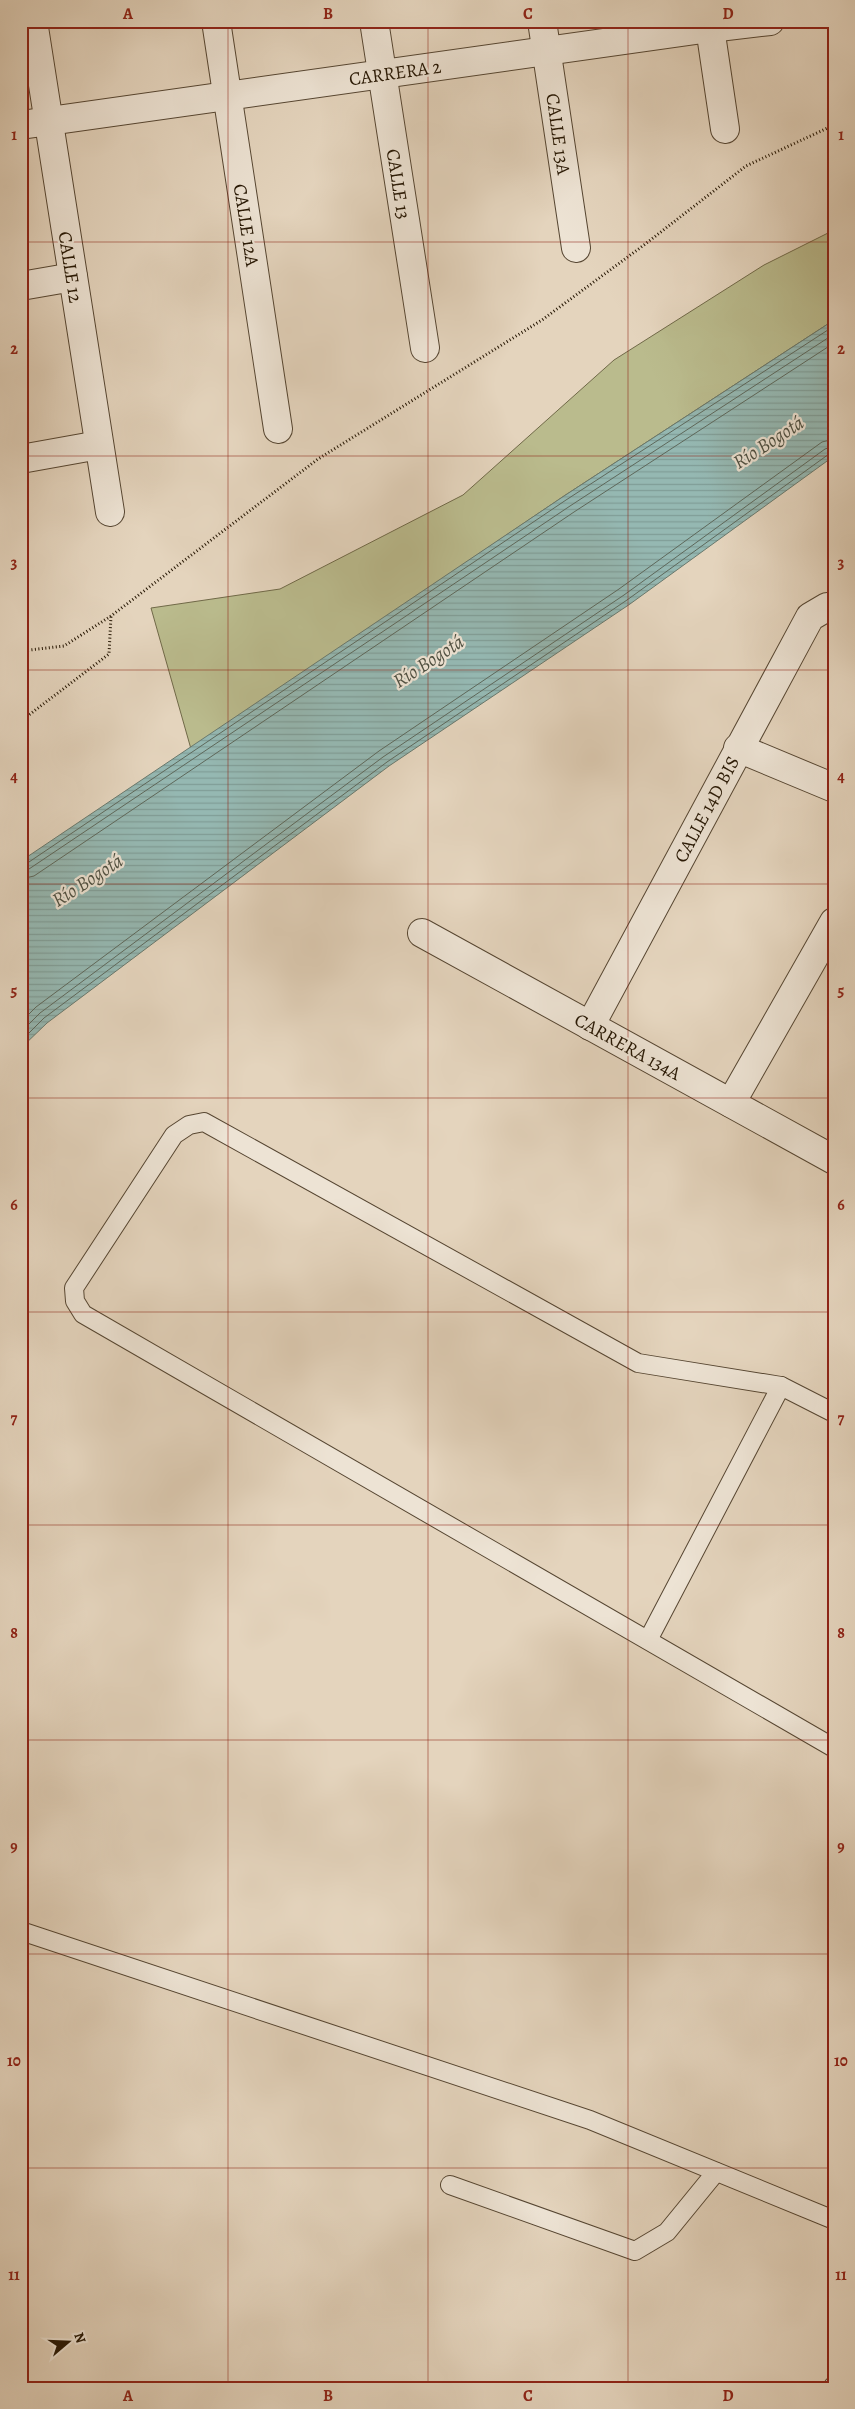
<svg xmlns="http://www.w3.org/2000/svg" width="855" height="2409" viewBox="0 0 855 2409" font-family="Alegreya,serif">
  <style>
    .grass { fill: #babb8d; stroke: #706948 }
    .water { fill: url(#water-rules); stroke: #69786c }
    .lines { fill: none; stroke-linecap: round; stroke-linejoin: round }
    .shore { stroke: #5e685b; stroke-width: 1 }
    .service-casing { stroke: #564632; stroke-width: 20 }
    .minor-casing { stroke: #564632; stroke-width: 30 }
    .path { stroke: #261704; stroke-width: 3; stroke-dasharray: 1 2.5; stroke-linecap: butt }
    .service { stroke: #ede3d4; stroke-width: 18 }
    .minor { stroke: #ede3d4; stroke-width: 28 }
    .grid { fill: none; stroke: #8f2418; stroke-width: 1; stroke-opacity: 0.55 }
    .labels { text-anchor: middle; stroke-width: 4.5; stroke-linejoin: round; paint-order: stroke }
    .street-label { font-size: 19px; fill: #261704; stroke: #ede3d4 }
    .water-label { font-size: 20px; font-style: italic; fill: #4d4f41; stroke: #ede3d4 }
    .neatline { fill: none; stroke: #8f2418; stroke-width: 2 }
    .grid-label { font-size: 16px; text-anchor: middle; font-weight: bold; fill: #8f2418 }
  </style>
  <defs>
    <pattern id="water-rules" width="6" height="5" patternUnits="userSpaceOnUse" patternTransform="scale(1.25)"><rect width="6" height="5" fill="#95b8b2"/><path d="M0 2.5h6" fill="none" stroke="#809d97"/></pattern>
  </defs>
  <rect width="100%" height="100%" fill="#e4d4bd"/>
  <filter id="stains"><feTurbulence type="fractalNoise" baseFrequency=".004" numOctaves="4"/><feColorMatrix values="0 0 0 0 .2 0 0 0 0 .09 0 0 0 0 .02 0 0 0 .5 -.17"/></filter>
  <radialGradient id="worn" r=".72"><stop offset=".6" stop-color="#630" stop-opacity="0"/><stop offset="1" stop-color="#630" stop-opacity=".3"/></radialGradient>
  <path class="grass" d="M834 230V320L564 496 191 749 151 608 280 589 463 495 614 360 764 265Z"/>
  <path class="water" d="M834 320V456L630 604 389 766 47 1023 21 1048V861L564 496Z"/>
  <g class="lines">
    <g class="shore">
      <path d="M21 865 26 864 566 500 834 326"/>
      <path d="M21 872 29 869 570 506 834 334"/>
      <path d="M21 879 34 876 574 512 834 343"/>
      <path d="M21 1022 36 1007 379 751 619 589 822 442 834 439"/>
      <path d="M21 1032 40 1013 383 757 624 595 825 449 834 446"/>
      <path d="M21 1041 44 1018 387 762 627 600 829 454 834 453"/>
    </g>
    <g class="service-casing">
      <g id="service">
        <path d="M834 1413 781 1386 638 1363 204 1122 189 1125 174 1135 74 1288 75 1301 83 1314 834 1748"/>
        <path d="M648 1640 781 1386"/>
        <path d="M21 1931 590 2120 834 2220"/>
        <path d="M450 2185 635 2251 667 2232 716 2172"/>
        <path d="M832 2388 834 2385"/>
      </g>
    </g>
    <g class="minor-casing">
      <g id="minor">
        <path d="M33 21 110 512"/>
        <path d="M216 21 278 429"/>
        <path d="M374 21 425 348"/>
        <path d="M542 21 576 248"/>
        <path d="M709 21 725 129"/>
        <path d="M21 125 710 28 770 21"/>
        <path d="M21 286 73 277"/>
        <path d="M21 459 99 445"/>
        <path d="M738 748 834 788"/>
        <path d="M422 933 834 1160"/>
        <path d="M590 1026 810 617 827 607H834"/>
        <path d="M731 1103 834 922"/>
      </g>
    </g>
    <g class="path">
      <path d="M21 651 64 646 111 616 318 459 542 320 644 245 746 166 834 125"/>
      <path d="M21 721 109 654 111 616"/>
    </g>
    <use href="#service" class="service"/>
    <use href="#minor" class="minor"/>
  </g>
  <path class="grid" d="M228 21V2388M428 21V2388M628 21V2388M21 242H834M21 456H834M21 670H834M21 884H834M21 1098H834M21 1312H834M21 1525H834M21 1740H834M21 1954H834M21 2168H834"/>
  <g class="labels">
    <g class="street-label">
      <text transform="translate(395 72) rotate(-8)" y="7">CARRERA 2</text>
      <text transform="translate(559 134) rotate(82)" y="7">CALLE 13A</text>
      <text transform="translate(399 184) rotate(81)" y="7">CALLE 13</text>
      <text transform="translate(247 225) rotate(81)" y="7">CALLE 12A</text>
      <text transform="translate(71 267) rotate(81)" y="7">CALLE 12</text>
      <text transform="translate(706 809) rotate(-62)" y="7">CALLE 14D BIS</text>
      <text transform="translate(628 1046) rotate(29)" y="7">CARRERA 134A</text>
    </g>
    <g class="water-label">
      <text transform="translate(768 442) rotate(-33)" y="7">Río Bogotá</text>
      <text transform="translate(428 661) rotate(-33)" y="7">Río Bogotá</text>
      <text transform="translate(87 880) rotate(-33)" y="7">Río Bogotá</text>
    </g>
  </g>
  <rect width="855" height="2409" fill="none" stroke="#e4d4bd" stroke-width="55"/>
  <g transform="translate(68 2342) rotate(71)" stroke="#ede3d4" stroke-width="4" paint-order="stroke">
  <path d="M0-4L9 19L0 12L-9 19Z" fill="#261704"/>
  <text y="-8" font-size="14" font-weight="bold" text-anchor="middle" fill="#261704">N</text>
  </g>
  <rect x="28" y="28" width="800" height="2354" class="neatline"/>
  <g class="grid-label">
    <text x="128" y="19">A</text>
    <text x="328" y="19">B</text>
    <text x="528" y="19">C</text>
    <text x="728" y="19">D</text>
    <text x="14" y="140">1</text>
    <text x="841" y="140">1</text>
    <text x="14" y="354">2</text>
    <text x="841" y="354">2</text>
    <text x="14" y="568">3</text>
    <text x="841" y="568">3</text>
    <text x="14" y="782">4</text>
    <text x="841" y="782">4</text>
    <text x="14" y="996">5</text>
    <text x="841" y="996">5</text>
    <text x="14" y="1210">6</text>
    <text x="841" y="1210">6</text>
    <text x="14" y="1424">7</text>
    <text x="841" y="1424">7</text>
    <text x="14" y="1638">8</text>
    <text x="841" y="1638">8</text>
    <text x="14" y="1852">9</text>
    <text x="841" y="1852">9</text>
    <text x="14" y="2066">10</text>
    <text x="841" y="2066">10</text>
    <text x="14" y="2280">11</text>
    <text x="841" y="2280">11</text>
    <text x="128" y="2401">A</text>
    <text x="328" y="2401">B</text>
    <text x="528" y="2401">C</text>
    <text x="728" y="2401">D</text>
  </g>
  <rect width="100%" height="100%" filter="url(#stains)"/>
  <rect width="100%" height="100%" fill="url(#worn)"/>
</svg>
